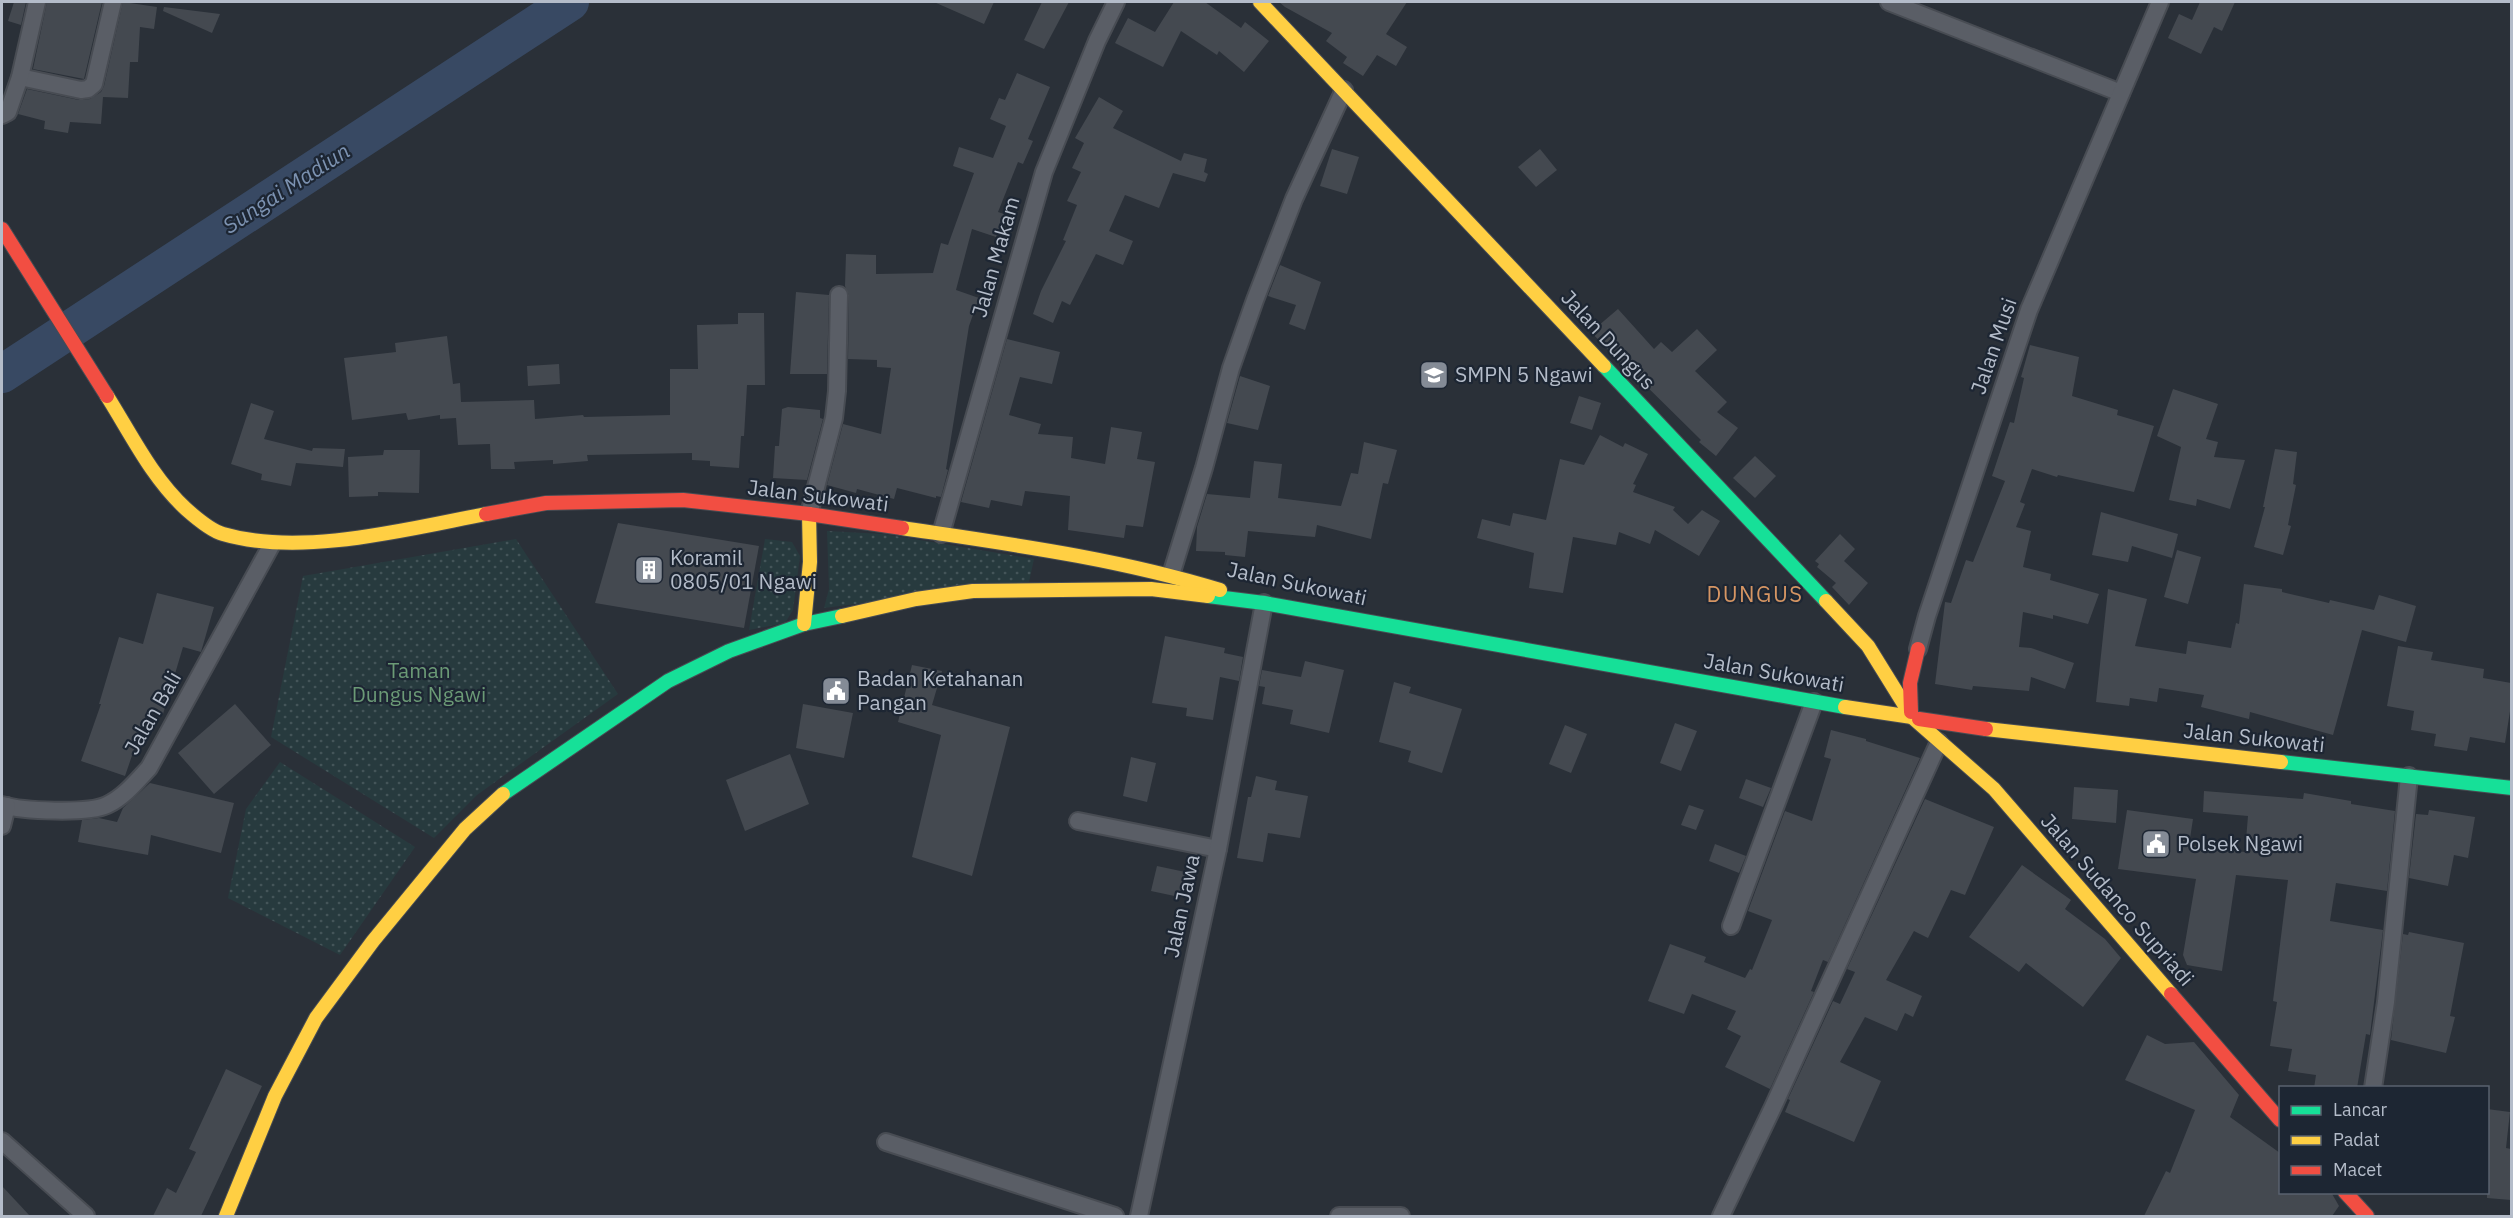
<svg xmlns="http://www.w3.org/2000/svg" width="2513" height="1218" viewBox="0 0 2513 1218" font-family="'IBM Plex Sans',sans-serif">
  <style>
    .park { fill: url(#park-dots) }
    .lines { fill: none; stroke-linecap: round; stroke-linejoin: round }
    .river { stroke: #384963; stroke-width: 38 }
    .building { fill: #444950 }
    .street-casing { stroke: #484c53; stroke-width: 20 }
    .fast-casing { stroke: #484c53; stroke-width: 16 }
    .slow-casing { stroke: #484c53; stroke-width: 16 }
    .jam-casing { stroke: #484c53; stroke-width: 16 }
    .street { stroke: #5a5e66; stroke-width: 16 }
    .fast { stroke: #16e098; stroke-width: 14 }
    .slow { stroke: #ffcf43; stroke-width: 14 }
    .jam { stroke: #f24e42; stroke-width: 14 }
    .labels { text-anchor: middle; stroke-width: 4.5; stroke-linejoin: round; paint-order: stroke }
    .street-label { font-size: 21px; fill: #b4bcc9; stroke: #1d2633 }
    .poi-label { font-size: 21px; fill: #b4bcc9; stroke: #1d2633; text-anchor: start }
    .park-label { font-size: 21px; fill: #6b9a76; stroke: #1d2633 }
    .water-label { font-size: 22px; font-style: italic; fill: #7c92b1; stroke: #1d2633 }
    .neighbourhood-label { font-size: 22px; letter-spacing: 1.5px; fill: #d59563; stroke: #1d2633 }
  </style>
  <defs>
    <pattern id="park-dots" width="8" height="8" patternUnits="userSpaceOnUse" patternTransform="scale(1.5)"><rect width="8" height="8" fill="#273a3e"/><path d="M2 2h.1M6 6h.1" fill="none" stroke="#445559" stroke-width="1.8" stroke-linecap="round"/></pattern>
  </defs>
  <rect width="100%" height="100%" fill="#2a3038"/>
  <g class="park">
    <path d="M827 531 883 534 1034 559 1029 582 824 608 829 589Z"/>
    <path d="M516 539 618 694 477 795 434 838 271 737 303 576Z"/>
    <path d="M765 539 792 542 800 556 793 610 785 623 749 630Z"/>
    <path d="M280 762 415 847 340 955 228 898 246 809Z"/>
  </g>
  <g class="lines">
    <path class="river" d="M2 374 570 2"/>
  </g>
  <g class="building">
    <path d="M14 2H26L21 25 8 21Z"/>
    <path d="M47 2H102L84 79 33 69Z"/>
    <path d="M123 2 157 7 154 29 140 27 138 62H130L128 98 103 97 101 124 70 122 68 133 44 129 45 121 18 114 27 89 79 100 90 99 101 92 104 86Z"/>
    <path d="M934 2H994L984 24Z"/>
    <path d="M1042 2H1069L1044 49 1024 40Z"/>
    <path d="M1174 2H1205L1241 28 1245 22 1269 41 1244 72 1219 51 1217 55 1181 31 1163 67 1115 43 1128 18 1155 32Z"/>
    <path d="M1279 2H1407L1386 34 1407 47 1396 66 1377 55 1363 76 1343 63 1347 57 1326 41 1332 33 1285 7Z"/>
    <path d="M2200 2H2235L2222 31 2214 27 2201 54 2168 38 2179 14 2192 20Z"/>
    <path d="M164 7 220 14 212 33 163 11Z"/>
    <path d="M1017 73 1050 87 1028 139 1033 141 1023 164 1018 162 998 212 1004 214 996 237 972 229 956 290 979 298 969 326 946 469 948 470 941 497 936 496V498L897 488 894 499 857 489 856 493 827 485 843 424 881 434 891 368 877 367V360L848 359 849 295 845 286 846 254 876 255V274L933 273 941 243 948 245 974 173 953 166 959 147 993 158 1006 126 990 119 999 98 1005 100Z"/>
    <path d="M1099 97 1123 111 1113 128 1181 161 1184 153 1207 159 1204 172 1208 174 1205 182 1173 173 1159 208 1125 195 1109 231 1133 241 1123 265 1096 254 1070 305 1062 301 1053 323 1033 314 1041 291 1066 241 1063 240 1077 205 1067 201 1081 172 1072 168 1084 143 1075 138Z"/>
    <path d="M1332 149 1359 157 1347 194 1320 186Z"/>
    <path d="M1540 149 1557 170 1536 187 1518 167Z"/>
    <path d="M1280 265 1321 282 1305 330 1289 324 1296 305 1268 296Z"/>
    <path d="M796 292 829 295 827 374H790Z"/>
    <path d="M1618 309 1654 349 1661 342 1672 352 1697 329 1717 350 1695 371 1727 402 1717 412 1738 428 1716 456 1699 442 1701 440 1629 369 1628 371 1591 332Z"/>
    <path d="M738 313H764L765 385H747L744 436H741L739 468 710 466V461L692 460V453L587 455 588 461 553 464V460L514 462 515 469H491L490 444 458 445 456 418 440 419V415L408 420 406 413 352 420 344 358 396 352 395 343 447 336 453 384 460 383 461 402 534 400 535 419 583 415 584 417 670 415V369H698L697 325 738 324Z"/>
    <path d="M1007 339 1060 352 1052 384 1020 377 1009 415 1041 424 1038 434 1073 437 1071 458 1105 464 1111 427 1142 432 1137 459 1155 462 1143 527 1126 525 1124 538 1068 530 1070 496 1025 491 1022 506 991 500 989 508 961 502Z"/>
    <path d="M2030 345 2079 357 2072 396 2118 410 2117 415 2154 426 2134 492 2058 475 2057 477 2032 469 2020 502 2025 504 2016 527 2031 531 2023 567 2051 574 2050 580 2099 594 2088 624 2053 615V619L2023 612 2019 647 2031 648 2074 663 2065 689 2031 677 2029 691 1973 686 1972 690 1935 684 1945 602 1951 603 1966 560 1973 562 2005 481 1992 476 2010 422 2014 423 2024 378 2021 377Z"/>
    <path d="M559 364 560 384 528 386 527 366Z"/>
    <path d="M1240 376 1270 386 1258 430 1227 423Z"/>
    <path d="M2173 389 2218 404 2206 439 2218 442 2214 457 2245 460 2230 509 2197 499 2196 506 2169 500 2181 447 2157 436Z"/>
    <path d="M1579 396 1601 403 1592 430 1570 423Z"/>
    <path d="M251 403 274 411 264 439 312 451 313 448 345 449 343 467 296 463 291 486 261 480 262 474 231 464Z"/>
    <path d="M788 407 820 410V418L823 419 807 480 773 478 775 446H779L782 409Z"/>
    <path d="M1600 435 1623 447 1625 443 1648 454 1633 484 1636 485 1633 492 1675 507 1673 510 1688 524 1702 510 1720 521 1699 556 1655 530 1650 544 1619 532 1616 545 1573 537 1563 593 1529 588 1534 553 1477 538 1482 519 1510 526 1513 513 1546 520 1560 459 1584 465Z"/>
    <path d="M1364 442 1397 450 1388 484 1383 483 1371 539 1317 525 1315 537 1248 531 1245 557 1225 555V552L1196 551 1197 527 1207 494 1250 498 1254 461 1282 464 1278 498 1341 506 1351 473 1358 474Z"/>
    <path d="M2275 449 2297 452 2293 484 2296 485 2288 525 2291 526 2283 555 2254 547 2265 507H2263Z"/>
    <path d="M384 450H420L419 493 378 492V496L349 497 348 457 383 455Z"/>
    <path d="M1755 456 1776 476 1755 498 1733 478Z"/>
    <path d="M2101 512 2178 534 2172 558 2132 546 2128 562 2092 555Z"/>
    <path d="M618 523 759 546 744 628 595 603Z"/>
    <path d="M1840 534 1855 549 1844 561 1868 583 1849 605 1832 587 1836 583 1817 567 1819 564 1815 561Z"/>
    <path d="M2177 550 2201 557 2188 604 2164 597Z"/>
    <path d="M2244 584 2282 589V592L2329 603 2330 600 2374 610 2379 595 2416 606 2406 642 2362 630 2333 735 2250 712 2249 719 2201 707 2204 695 2159 688 2157 702 2130 698 2129 706 2096 702 2108 589 2147 599 2135 646 2186 654 2188 641 2231 648 2236 623 2239 624Z"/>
    <path d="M157 593 214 607 201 652 183 647 163 714 148 709 125 776 81 761 101 704H99L119 637 143 644Z"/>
    <path d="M1165 636 1225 648 1224 653 1243 657 1239 681 1220 677 1213 720 1186 716 1187 708 1152 703Z"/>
    <path d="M2398 646 2433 652 2431 660 2484 669 2483 678 2511 683V705L2505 743 2470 737 2467 751 2434 746 2436 734 2411 730 2414 711 2387 706Z"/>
    <path d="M1305 661 1344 670 1329 733 1290 724 1293 710 1262 704 1265 687 1259 686 1262 670 1301 677Z"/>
    <path d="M912 665 942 671 932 705 1010 727 972 876 912 857 941 735 898 722Z"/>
    <path d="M1394 682 1411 687 1409 693 1462 709 1442 773 1408 762 1411 751 1379 742Z"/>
    <path d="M235 704 271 745 214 794 178 753Z"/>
    <path d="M803 704 853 713 844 758 796 748Z"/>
    <path d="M1675 723 1697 731 1681 771 1660 763Z"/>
    <path d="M1565 725 1587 734 1571 773 1549 764Z"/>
    <path d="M1831 730 1866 739V741L1920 758 1828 962 1823 960 1811 991 1814 992 1770 1089 1725 1067 1741 1036 1727 1029 1736 1011 1692 994 1684 1014 1648 1001 1670 944 1706 957 1704 962 1745 978 1750 969 1752 970 1772 920 1748 911 1785 811 1812 821 1831 759 1824 757Z"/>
    <path d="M790 754 809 804 745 831 726 780Z"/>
    <path d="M1131 757 1156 763 1147 802 1123 796Z"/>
    <path d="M1256 776 1277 781 1275 790 1308 796 1300 838 1268 833 1263 862 1237 858 1248 797H1251Z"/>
    <path d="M1746 779 1771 788 1763 807 1739 798Z"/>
    <path d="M150 783 234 803 221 853 151 835 148 855 78 842 82 820 99 818 117 822 123 808Z"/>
    <path d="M2074 787 2118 790 2116 823 2072 819Z"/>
    <path d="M2204 791 2303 799 2304 793 2351 801V804L2395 811 2387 891 2336 883 2330 921 2383 930 2370 1035 2366 1034 2357 1088H2314L2316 1075 2288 1071 2292 1049 2270 1046 2277 1002 2273 1001 2288 880 2236 875 2222 971 2187 965 2183 955 2196 879 2118 869 2127 810 2193 819 2189 845 2245 852 2248 816 2203 812Z"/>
    <path d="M1925 799 1994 827 1965 895 1951 890 1928 938 1914 931 1886 980 1922 996 1913 1017 1905 1013 1897 1031 1865 1017 1840 1062 1881 1081 1854 1142 1785 1112 1790 1100 1788 1099 1833 1001 1840 1004 1855 972 1847 969Z"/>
    <path d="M1689 805 1704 810 1696 830 1681 825Z"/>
    <path d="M2429 810 2475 817 2468 858 2454 855 2448 886 2409 878 2416 814 2428 815Z"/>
    <path d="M1715 844 1746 856 1739 873 1709 861Z"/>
    <path d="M2022 865 2071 900 2065 909 2105 939 2121 958 2083 1007 2026 963 2019 972 1969 937Z"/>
    <path d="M1157 866 1190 873 1184 898 1151 891Z"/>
    <path d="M2409 932 2464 943 2450 1016 2455 1017 2446 1053 2391 1040 2403 934 2408 935Z"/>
    <path d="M2147 1035 2165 1044 2194 1042 2239 1095 2230 1117 2280 1153V1192H2331L2339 1206 2332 1216H2144L2166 1171 2170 1173 2195 1110 2125 1080Z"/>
    <path d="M226 1069 262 1086 201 1216H153L167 1188 176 1193 196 1152 189 1149Z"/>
    <path d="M2487 1109 2510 1112 2506 1148 2511 1149V1200L2487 1198Z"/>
    <path d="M2 1186 30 1216H2Z"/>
  </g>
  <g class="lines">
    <g class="street-casing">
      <g id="street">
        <path d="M1889 2 2121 93"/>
        <path d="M20 77 81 90 88 89 94 84 113 2"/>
        <path d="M2 115 8 112 20 77 37 2"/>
        <path d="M809 514 834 418 837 391 839 295"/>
        <path d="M941 534 1044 172 1097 41 1116 2"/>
        <path d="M1171 575 1204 468 1231 368 1255 300 1294 199 1344 90"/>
        <path d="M1918 649 1927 616 2029 310 2160 2"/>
        <path d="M2 805C22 811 88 814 107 805 124 797 136 782 149 768L272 544"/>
        <path d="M1078 821 1218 849"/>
        <path d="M2 826 7 806"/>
        <path d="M1731 926 1814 702"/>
        <path d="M2373 1088 2386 1002 2409 776"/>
        <path d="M2 1141 86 1216"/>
        <path d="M886 1142 1115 1216"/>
        <path d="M1139 1216 1218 849 1264 603"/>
        <path d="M1339 1216H1401"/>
        <path d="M1721 1216 1773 1107 1939 742"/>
      </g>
    </g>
    <g class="fast-casing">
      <g id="fast">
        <path d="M1604 366 1826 601"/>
        <path d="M1208 596 1264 603 1845 707"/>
        <path d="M2281 762 2512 788"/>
        <path d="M503 794 668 681 729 651 804 624 842 616"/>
      </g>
    </g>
    <g class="slow-casing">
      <g id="slow">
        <path d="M1260 2 1604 366"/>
        <path d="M107 396C131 434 152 478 186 509 195 517 212 531 223 534 301 557 408 529 486 514"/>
        <path d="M902 528C1009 544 1116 558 1220 590"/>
        <path d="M1826 601 1868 646 1912 717 1994 789 2171 994"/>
        <path d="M842 616 916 599 973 591 1151 589 1208 596"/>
        <path d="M804 624 810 562 809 514"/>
        <path d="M1845 707 1912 717"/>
        <path d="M1986 729 2281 762"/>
        <path d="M226 1216 275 1096 316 1018 373 941 465 829 503 794"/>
      </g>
    </g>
    <g class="jam-casing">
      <g id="jam">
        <path d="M2 229 107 396"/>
        <path d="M486 514 546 503 683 500 809 514 902 528"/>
        <path d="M1911 712 1910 683 1918 649"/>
        <path d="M1919 719 1986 729"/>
        <path d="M2171 994 2280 1120"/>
        <path d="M2345 1192 2367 1216"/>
      </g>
    </g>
    <use href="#street" class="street"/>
    <use href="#fast" class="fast"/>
    <use href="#slow" class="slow"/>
    <use href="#jam" class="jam"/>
  </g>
  <defs>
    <g id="school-square" transform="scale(1.5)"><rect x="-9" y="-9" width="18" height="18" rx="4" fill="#848b96" stroke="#1d2633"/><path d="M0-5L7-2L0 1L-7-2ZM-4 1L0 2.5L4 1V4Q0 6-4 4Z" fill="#fff"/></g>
    <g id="building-square" transform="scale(1.5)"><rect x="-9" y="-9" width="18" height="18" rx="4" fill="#848b96" stroke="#1d2633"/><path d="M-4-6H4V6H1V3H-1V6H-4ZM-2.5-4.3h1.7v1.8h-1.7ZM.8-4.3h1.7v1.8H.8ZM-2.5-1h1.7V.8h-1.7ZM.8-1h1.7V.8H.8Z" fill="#fff"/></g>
    <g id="civic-square" transform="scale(1.5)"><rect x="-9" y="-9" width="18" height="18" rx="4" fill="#848b96" stroke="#1d2633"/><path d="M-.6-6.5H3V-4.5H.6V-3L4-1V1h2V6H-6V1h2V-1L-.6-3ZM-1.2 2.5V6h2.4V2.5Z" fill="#fff"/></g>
  </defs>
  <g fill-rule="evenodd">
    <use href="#school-square" x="1434" y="375"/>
    <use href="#building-square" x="649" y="570"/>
    <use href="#civic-square" x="836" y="691"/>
    <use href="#civic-square" x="2156" y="844"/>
  </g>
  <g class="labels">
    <g class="street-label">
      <text transform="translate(996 257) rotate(-74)" y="7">Jalan Makam</text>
      <text transform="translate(1608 340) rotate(47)" y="7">Jalan Dungus</text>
      <text transform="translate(1994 346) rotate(-71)" y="7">Jalan Musi</text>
      <text transform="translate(818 496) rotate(7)" y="7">Jalan Sukowati</text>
      <text transform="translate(1297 584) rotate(12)" y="7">Jalan Sukowati</text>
      <text transform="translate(1774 673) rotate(10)" y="7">Jalan Sukowati</text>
      <text transform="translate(153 713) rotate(-60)" y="7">Jalan Bali</text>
      <text transform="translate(2254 738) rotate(6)" y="7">Jalan Sukowati</text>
      <text transform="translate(2117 900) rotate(49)" y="7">Jalan Sudanco Supriadi</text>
      <text transform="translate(1182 906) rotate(-78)" y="7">Jalan Jawa</text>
    </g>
    <g class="poi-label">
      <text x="1455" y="382">SMPN 5 Ngawi</text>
      <text x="670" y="565">Koramil<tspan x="670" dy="24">0805/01 Ngawi</tspan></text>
      <text x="857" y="686">Badan Ketahanan<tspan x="857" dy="24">Pangan</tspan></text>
      <text x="2177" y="851">Polsek Ngawi</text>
    </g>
    <g class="park-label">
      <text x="419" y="678">Taman<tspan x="419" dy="24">Dungus Ngawi</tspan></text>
    </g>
    <g class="water-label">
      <text transform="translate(286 188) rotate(-33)" y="8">Sungai Madiun</text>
    </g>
    <g class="neighbourhood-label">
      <text x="1755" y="602">DUNGUS</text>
    </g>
  </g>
  <rect width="2513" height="1218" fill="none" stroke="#b4bcc9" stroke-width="6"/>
  <rect x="2279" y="1086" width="210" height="108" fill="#1d2633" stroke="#59626f" stroke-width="1.5"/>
  <rect x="2291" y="1106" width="30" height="9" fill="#16e098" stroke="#59626f" stroke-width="1.5"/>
  <text x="2333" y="1116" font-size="18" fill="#b4bcc9">Lancar</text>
  <rect x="2291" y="1136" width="30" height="9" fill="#ffcf43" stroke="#59626f" stroke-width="1.5"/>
  <text x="2333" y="1146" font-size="18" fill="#b4bcc9">Padat</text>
  <rect x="2291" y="1166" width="30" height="9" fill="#f24e42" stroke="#59626f" stroke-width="1.5"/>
  <text x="2333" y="1176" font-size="18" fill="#b4bcc9">Macet</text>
</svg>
